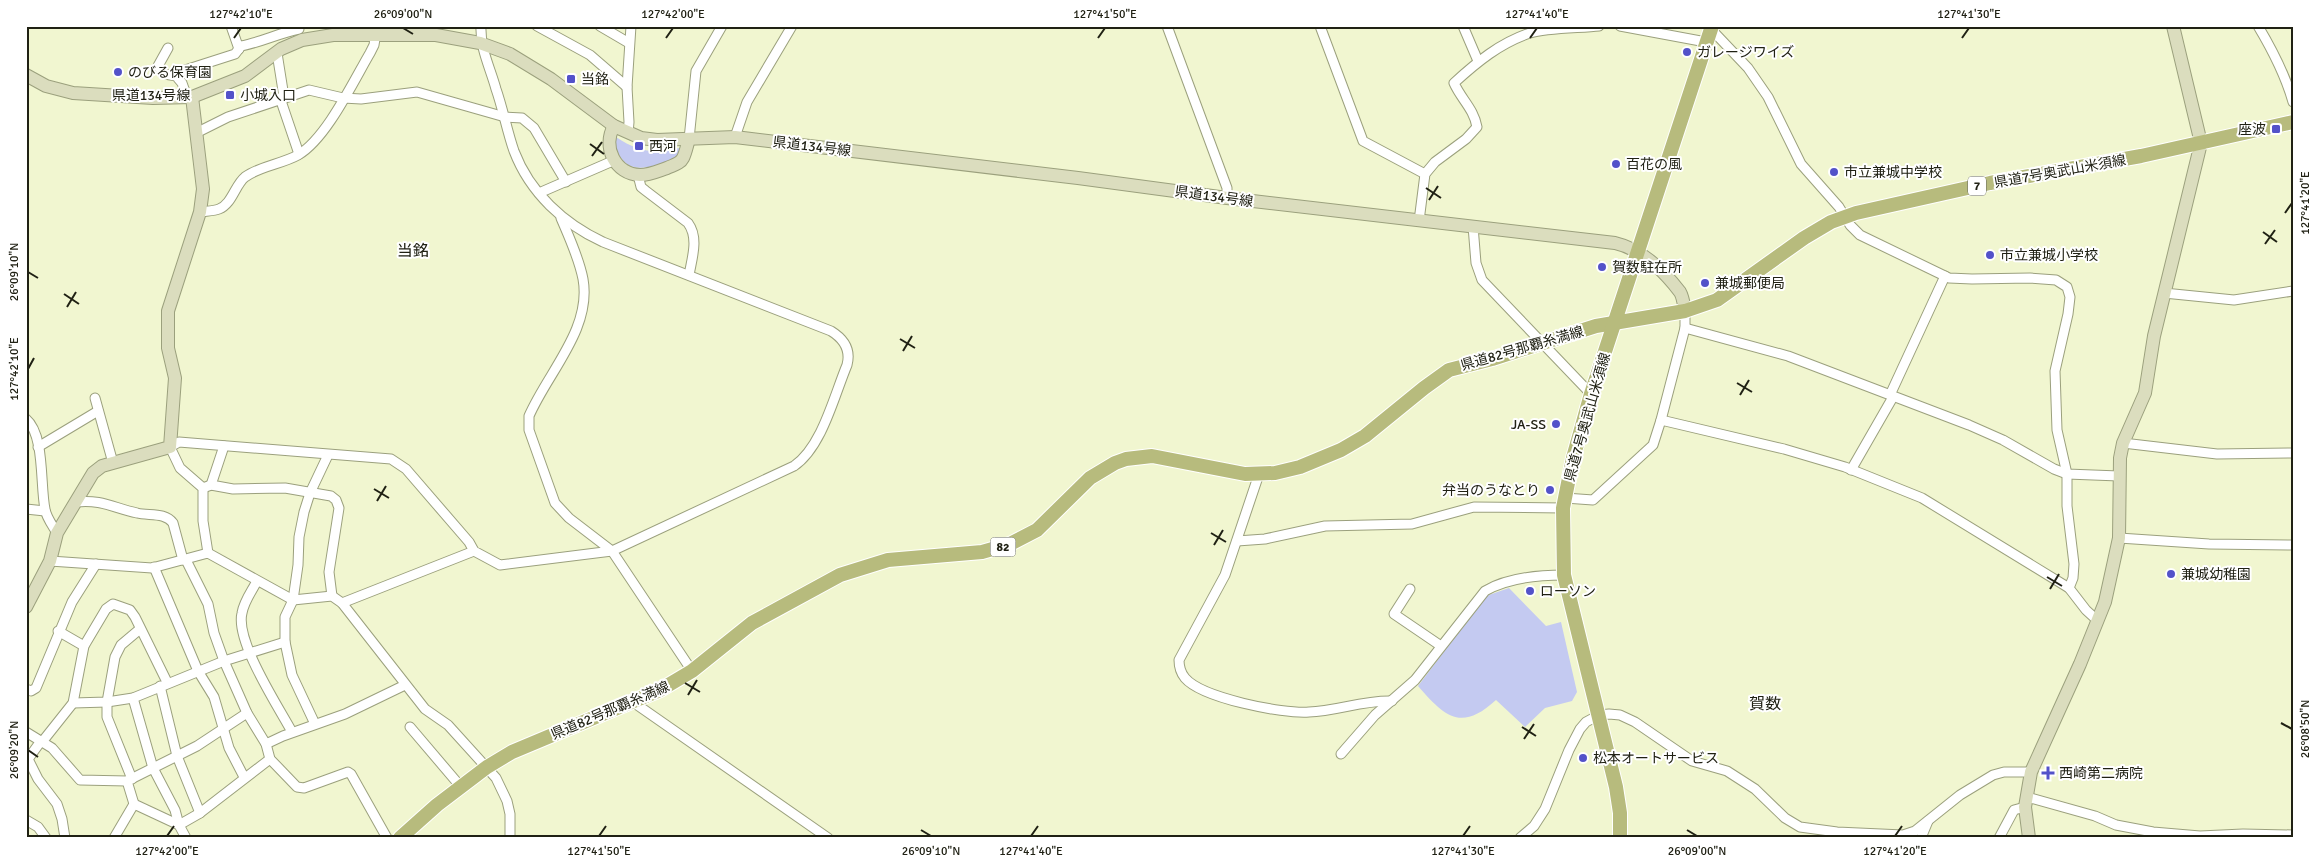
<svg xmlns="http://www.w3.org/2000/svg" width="2319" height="864" viewBox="0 0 2319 864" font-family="Signika,'Noto Sans JP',sans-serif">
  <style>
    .green { fill: #c4caf1 }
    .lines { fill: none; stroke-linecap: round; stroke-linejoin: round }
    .street-casing { stroke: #9ba07d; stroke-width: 11 }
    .secondary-casing { stroke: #9ba07d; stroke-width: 14 }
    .primary-casing { stroke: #fff; stroke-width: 16 }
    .street { stroke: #fff; stroke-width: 9 }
    .secondary { stroke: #dbddbe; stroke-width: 12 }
    .primary { stroke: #b7bb7d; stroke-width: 14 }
    .ticks { fill: none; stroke: #202114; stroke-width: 2 }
    .poi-dot { fill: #5352c9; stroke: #fff; stroke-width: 2 }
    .labels { text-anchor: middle; stroke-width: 4; stroke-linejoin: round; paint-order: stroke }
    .shield { fill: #fff; stroke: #63645a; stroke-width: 1 }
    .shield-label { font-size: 12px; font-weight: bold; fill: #202114 }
    .poi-label { font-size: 14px; fill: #202114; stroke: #fff; text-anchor: start }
    .street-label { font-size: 14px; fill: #202114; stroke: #fff }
    .quarter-label { font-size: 16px; fill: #202114; stroke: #fff }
    .neatline { fill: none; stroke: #202114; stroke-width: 2 }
    .ticks-label { font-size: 12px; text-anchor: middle; fill: #202114 }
  </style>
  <rect width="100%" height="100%" fill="#f1f6d0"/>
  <g class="green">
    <path d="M616 137C639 152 652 154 679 148L680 151 677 157C650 169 623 179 614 141Z"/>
    <path d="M1509 588 1546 626 1561 622 1577 692 1572 701 1545 708 1525 727 1496 700C1461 732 1445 717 1418 686L1486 596Z"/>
  </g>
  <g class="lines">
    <g class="street-casing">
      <g id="street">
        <path d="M231 26 239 49"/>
        <path d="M537 26 590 55 627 87"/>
        <path d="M600 26 629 43"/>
        <path d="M1167 26 1227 188V198"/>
        <path d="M1320 26 1363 141 1425 174"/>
        <path d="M1463 26 1478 61"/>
        <path d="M1620 26 1706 42"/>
        <path d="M2258 26C2273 51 2285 74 2293 102"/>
        <path d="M1711 29 1748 68 1768 97 1801 164 1839 207 1850 225 1860 235 1949 278 1972 279 2030 278 2056 280 2067 287 2070 297 2068 314 2055 371 2057 430 2067 474V506L2074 564 2073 578 2069 588"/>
        <path d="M168 48 158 66C162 74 167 75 176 76L182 83 187 97"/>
        <path d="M277 53 284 97"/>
        <path d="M176 76 182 71 235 54 241 46C262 42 279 33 299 29"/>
        <path d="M280 98 299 154"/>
        <path d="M196 133 228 117 309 90 343 98 361 99 417 92 505 117 522 118 534 128 566 182"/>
        <path d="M628 133 629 122 627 87 631 26"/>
        <path d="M735 137 747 102 792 26"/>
        <path d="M689 139 696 71 722 26"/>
        <path d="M638 175 641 187 646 191 688 223C699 238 692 258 689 275"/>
        <path d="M539 193 615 160"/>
        <path d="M200 212C206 211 214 211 219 209 232 204 235 185 245 177 260 166 282 164 298 155 326 139 353 82 370 53L374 45 377 26"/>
        <path d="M561 218C569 237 579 258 583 279 592 329 548 372 529 416V430L555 503 569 518 612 551 692 671"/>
        <path d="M1419 221 1425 174 1435 162 1466 139 1477 127C1474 109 1461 99 1454 83 1477 62 1500 43 1530 33 1546 28 1581 28 1599 26"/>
        <path d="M1473 226 1476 263 1482 280 1591 394"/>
        <path d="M2164 293 2234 300 2293 291"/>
        <path d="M1685 328 1788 356 1969 425 2003 440 2054 469 2067 474 2119 476"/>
        <path d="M1890 395 1945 276"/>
        <path d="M95 398 113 463"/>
        <path d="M26 419C45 435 40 485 45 509 46 517 53 526 57 533"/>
        <path d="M1661 420 1784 449 1845 467 1922 498 2069 588 2086 610 2098 621"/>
        <path d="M2123 443 2217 454 2293 453"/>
        <path d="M38 447 98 411"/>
        <path d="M1851 470 1893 397"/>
        <path d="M1259 474 1225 575 1179 660C1179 667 1180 672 1185 678 1202 698 1282 714 1309 712 1337 711 1363 700 1392 701"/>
        <path d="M211 485 224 446"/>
        <path d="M203 488 211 485 233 489 285 488 331 496 336 500 339 508 329 572 332 596"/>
        <path d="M1565 498 1593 500 1653 445 1661 420 1685 328V311"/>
        <path d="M76 502C101 499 114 508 137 513 149 516 165 512 173 523L183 560"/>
        <path d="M26 509 45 511"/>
        <path d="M2119 538 2209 544 2293 545"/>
        <path d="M1237 541 1265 539 1325 526 1412 524 1474 507 1563 508"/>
        <path d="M208 553 203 521V488L180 468 170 447 179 442 391 459 406 469 469 542 474 551 500 565 612 551 794 466C822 447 834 396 847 365 851 350 844 339 831 331L603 242C564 224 530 193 514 151 507 131 503 109 496 89 490 67 480 49 481 26"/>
        <path d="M186 560 208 604 214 633 224 661 247 713 266 744 283 736 345 714 405 685"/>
        <path d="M50 561 152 568 208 553 293 600 332 596 342 603 425 709 448 725 496 778 507 801 510 814V838"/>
        <path d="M154 567 198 671 214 697 229 748 244 777"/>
        <path d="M257 581C252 591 244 601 242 613 235 641 278 706 292 732"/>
        <path d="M1410 589 1394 614 1441 646"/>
        <path d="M342 603 474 551"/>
        <path d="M58 631 84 646"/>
        <path d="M160 686 177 756 200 813"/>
        <path d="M26 689 31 691 36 688 72 602 96 564"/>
        <path d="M133 698 153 768 175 810 179 825 186 838"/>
        <path d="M633 702 828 838"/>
        <path d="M73 703 107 702 133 698 224 661 285 642"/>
        <path d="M315 724 292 675 285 642V617L293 600 298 565 299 537 304 512 310 493 328 455"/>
        <path d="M410 727 461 787"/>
        <path d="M26 732 52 748 80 780 127 781"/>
        <path d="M41 741 28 759 38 779 57 804 62 819 65 838"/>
        <path d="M42 742 73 703 84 646 106 609 113 604 130 610 135 617 167 682"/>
        <path d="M266 744 270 759 297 787 304 788 348 772 351 774 387 838"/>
        <path d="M1341 754 1375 715 1415 680 1485 591C1507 578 1539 575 1564 575"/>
        <path d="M132 779 107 717V702L115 657 121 645 140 629"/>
        <path d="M2027 797 2095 816 2116 825 2153 832 2200 836 2243 834 2293 835"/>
        <path d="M134 804 179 825 200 813 270 759"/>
        <path d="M26 820 38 827 46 838"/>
        <path d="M114 838 134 804 127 781 197 746 247 713"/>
        <path d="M1520 838 1534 826 1545 809 1569 750 1580 729 1586 722 1599 715 1609 714 1620 715 1635 722 1692 761 1727 771 1755 789 1785 818 1800 827 1837 832 1903 835 1915 831 1960 795 1993 775 2004 772H2031"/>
        <path d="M1921 838 1928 821"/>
        <path d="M1999 838 2014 810 2025 807"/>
      </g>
    </g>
    <g class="secondary-casing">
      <g id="secondary">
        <path d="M26 75 46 86 73 93 153 98 192 97 245 76 281 49 302 40 333 35H436L480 43 510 54 551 79 614 126 641 138 657 140 735 137 1078 178 1227 198 1615 243C1641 249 1664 271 1680 292 1683 297 1684 305 1685 311"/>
        <path d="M614 126C602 147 615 174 640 175 650 175 658 171 667 168 673 165 680 164 683 158 686 152 687 145 689 139"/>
        <path d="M26 607 50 561 57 533 93 473 102 466 170 447 175 378 168 348V311L200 212 203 189 192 97"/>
        <path d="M2029 838 2025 807 2031 772 2080 664 2105 602 2119 538 2120 458 2123 443 2145 393 2154 336 2201 143 2173 26"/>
      </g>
    </g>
    <g class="primary-casing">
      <g id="primary">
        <path d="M400 838 437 805 487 767 512 752 660 690 692 671 752 623 840 575 888 560 982 552 1010 544 1037 530 1090 478 1115 463 1126 459 1152 456 1245 474 1275 473 1300 467 1341 450 1365 436 1424 388 1449 370 1492 359 1596 326 1685 311 1717 300 1804 238 1831 222 1856 213 1990 183 2141 156 2293 122"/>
        <path d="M1620 838V813L1616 787 1564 575 1563 508 1573 458 1591 394 1712 26"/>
      </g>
    </g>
    <use href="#street" class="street"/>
    <use href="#secondary" class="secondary"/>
    <use href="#primary" class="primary"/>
  </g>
  <path class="ticks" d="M403 28 413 34M234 38 241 28M666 38 673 28M1098 38 1105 28M1530 38 1537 28M1962 38 1969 28M590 144 604 154M592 156 602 142M1426 188 1441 198M1429 200 1438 186M2285 213 2292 203M2263 232 2277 242M2265 244 2275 230M28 272 38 278M64 294 79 304M67 307 76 292M900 339 915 348M903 351 912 336M28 369 34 358M1737 383 1752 392M1740 395 1749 380M374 489 389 498M377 501 386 486M1211 533 1226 542M1214 545 1223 530M2047 577 2062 586M2050 589 2059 574M685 683 700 692M688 695 697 680M2281 723 2292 729M1522 727 1536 736M1524 739 1534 724M28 750 38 757M921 830 931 836M1687 830 1697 836M167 836 174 826M599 836 606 826M1031 836 1038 826M1463 836 1470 826M1895 836 1902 826"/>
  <g class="poi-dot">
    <circle cx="1687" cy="52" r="5"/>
    <circle cx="118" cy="72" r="5"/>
    <rect x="566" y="74" width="10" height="10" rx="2.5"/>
    <rect x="225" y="90" width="10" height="10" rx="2.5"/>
    <rect x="2271" y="124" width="10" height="10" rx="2.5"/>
    <rect x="634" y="141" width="10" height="10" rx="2.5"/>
    <circle cx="1616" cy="164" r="5"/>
    <circle cx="1834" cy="172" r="5"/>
    <circle cx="1990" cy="255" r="5"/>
    <circle cx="1602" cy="267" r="5"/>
    <circle cx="1705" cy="283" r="5"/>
    <circle cx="1556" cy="424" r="5"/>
    <circle cx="1550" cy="490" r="5"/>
    <circle cx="2171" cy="574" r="5"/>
    <circle cx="1530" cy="591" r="5"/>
    <circle cx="1583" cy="758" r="5"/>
    <path d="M2045.5 765.5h5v5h5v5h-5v5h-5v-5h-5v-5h5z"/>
  </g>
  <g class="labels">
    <g class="shield">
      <rect x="1968" y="176.5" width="18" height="19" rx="4"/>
      <rect x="990.5" y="537.5" width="25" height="19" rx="4"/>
    </g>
    <g class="shield-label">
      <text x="1977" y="190">7</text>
      <text x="1003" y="551">82</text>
    </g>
    <g class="poi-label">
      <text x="1697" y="57">ガレージワイズ</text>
      <text x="128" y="77">のびる保育園</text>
      <text x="581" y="84">当銘</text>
      <text x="240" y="100">小城入口</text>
      <text x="2266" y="134" text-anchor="end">座波</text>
      <text x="649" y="151">西河</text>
      <text x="1626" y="169">百花の風</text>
      <text x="1844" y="177">市立兼城中学校</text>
      <text x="2000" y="260">市立兼城小学校</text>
      <text x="1612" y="272">賀数駐在所</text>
      <text x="1715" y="288">兼城郵便局</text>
      <text x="1546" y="429" text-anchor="end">JA-SS</text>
      <text x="1540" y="495" text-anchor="end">弁当のうなとり</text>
      <text x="2181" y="579">兼城幼稚園</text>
      <text x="1540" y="596">ローソン</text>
      <text x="1593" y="763">松本オートサービス</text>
      <text x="2059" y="778">西崎第二病院</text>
    </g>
    <g class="street-label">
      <text x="151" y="100">県道134号線</text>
      <text transform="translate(812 146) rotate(7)" y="5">県道134号線</text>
      <text transform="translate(2060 171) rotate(-10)" y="5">県道7号奥武山米須線</text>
      <text transform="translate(1214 196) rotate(8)" y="5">県道134号線</text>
      <text transform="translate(1522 348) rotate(-16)" y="5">県道82号那覇糸満線</text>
      <text transform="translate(1587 417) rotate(-74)" y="5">県道7号奥武山米須線</text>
      <text transform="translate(610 710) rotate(-23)" y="5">県道82号那覇糸満線</text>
    </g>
    <g class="quarter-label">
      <text x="413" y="256">当銘</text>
      <text x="1765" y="709">賀数</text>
    </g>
  </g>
  <rect width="2319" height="864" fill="none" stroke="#ffffff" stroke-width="55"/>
  <rect x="28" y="28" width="2264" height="808" class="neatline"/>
  <g class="ticks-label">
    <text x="241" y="18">127°42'10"E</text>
    <text x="403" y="18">26°09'00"N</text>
    <text x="673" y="18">127°42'00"E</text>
    <text x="1105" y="18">127°41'50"E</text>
    <text x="1537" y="18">127°41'40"E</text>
    <text x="1969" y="18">127°41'30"E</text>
    <text transform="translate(2305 203) rotate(-90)" y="4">127°41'20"E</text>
    <text transform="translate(14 272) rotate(-90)" y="4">26°09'10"N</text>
    <text transform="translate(14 369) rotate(-90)" y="4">127°42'10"E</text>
    <text transform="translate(2305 729) rotate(-90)" y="4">26°08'50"N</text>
    <text transform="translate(14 750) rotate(-90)" y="4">26°09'20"N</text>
    <text x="167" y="855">127°42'00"E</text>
    <text x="599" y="855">127°41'50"E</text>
    <text x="931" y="855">26°09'10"N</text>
    <text x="1031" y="855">127°41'40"E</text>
    <text x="1463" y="855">127°41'30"E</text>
    <text x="1697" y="855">26°09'00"N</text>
    <text x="1895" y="855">127°41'20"E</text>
  </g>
</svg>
